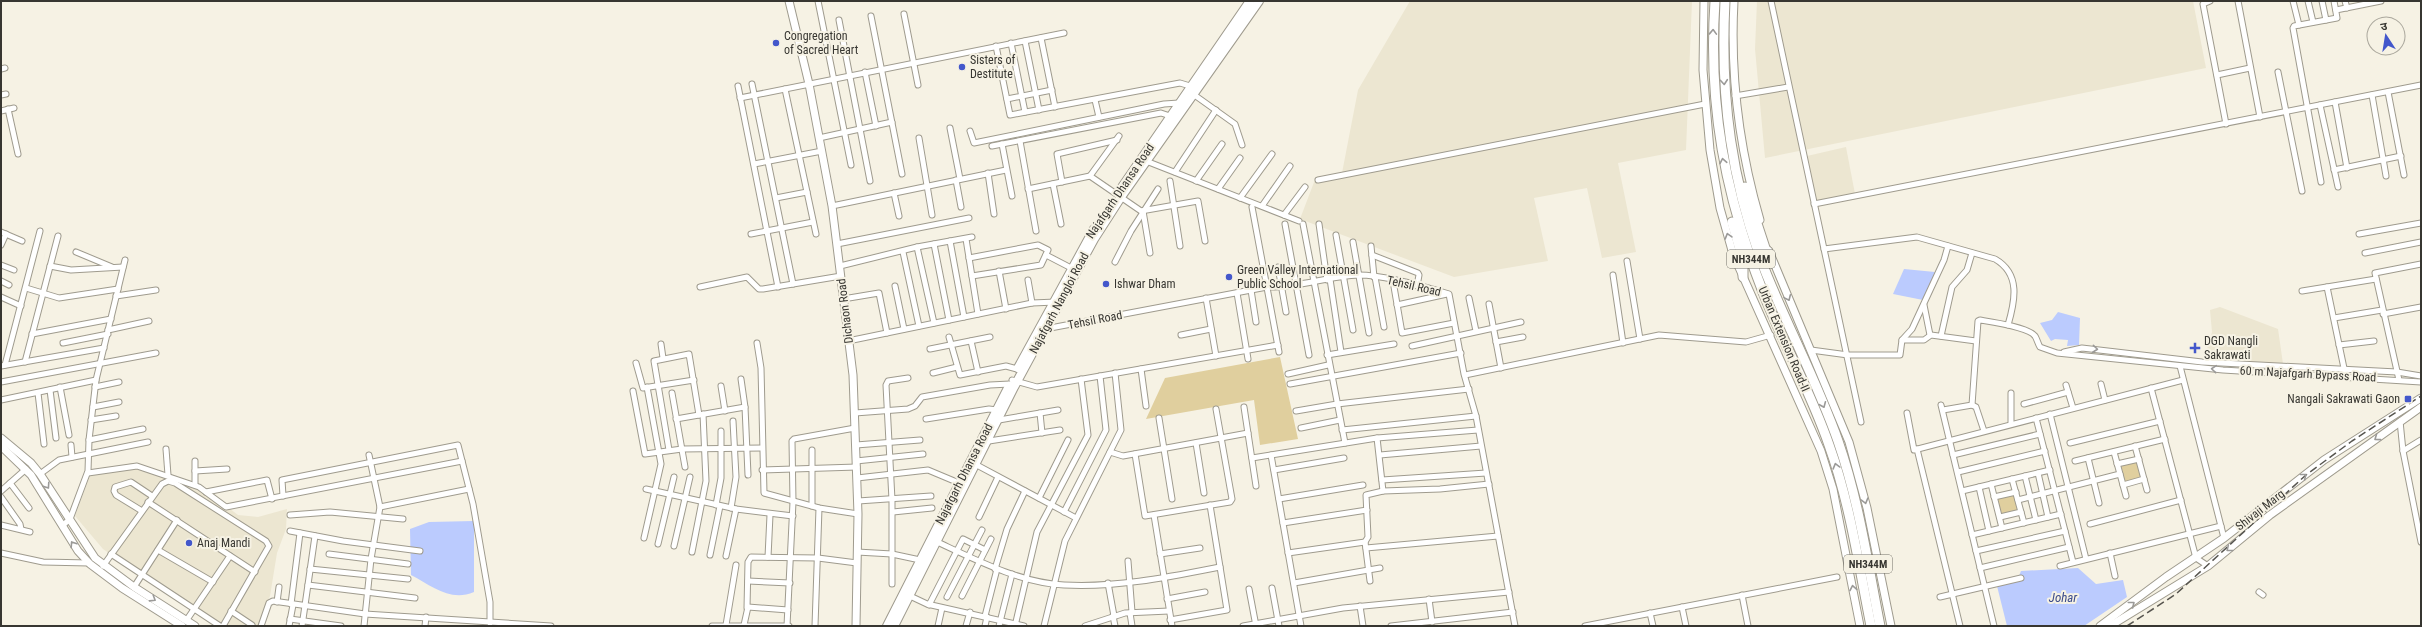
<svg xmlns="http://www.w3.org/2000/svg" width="2422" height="627" viewBox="0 0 2422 627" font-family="'Roboto Condensed','Noto Sans Devanagari',sans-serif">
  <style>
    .built { fill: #ece6d1 }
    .green { fill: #e0cf9e }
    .water { fill: #bbcbfe }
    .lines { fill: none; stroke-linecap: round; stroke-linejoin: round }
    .street-casing { stroke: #9f9b8e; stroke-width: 7 }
    .secondary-casing { stroke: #9f9b8e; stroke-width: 9 }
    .primary-casing { stroke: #9f9b8e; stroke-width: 10 }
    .highway-casing { stroke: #9f9b8e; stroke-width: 11 }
    .street { stroke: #fff; stroke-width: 5 }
    .secondary { stroke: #fff; stroke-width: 7 }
    .primary { stroke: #fff; stroke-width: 8 }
    .highway { stroke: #fff; stroke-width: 9 }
    .rail { stroke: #57554f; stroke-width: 1.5; stroke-dasharray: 8 4; stroke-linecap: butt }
    .oneway { stroke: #9b9a98 }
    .poi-dot { fill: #4357cb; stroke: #f6f2e4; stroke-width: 1.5 }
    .labels { text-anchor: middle; stroke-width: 4; stroke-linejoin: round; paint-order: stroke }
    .shield { fill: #f6f2e4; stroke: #706e67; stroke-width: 1 }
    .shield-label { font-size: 11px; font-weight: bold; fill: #373631 }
    .poi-label { font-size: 12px; fill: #373631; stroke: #f6f2e4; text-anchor: start }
    .street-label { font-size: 12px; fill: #373631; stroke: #f6f2e4 }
    .water-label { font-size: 13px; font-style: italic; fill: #3d4d8b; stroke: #f6f2e4 }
  </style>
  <rect width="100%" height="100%" fill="#f6f2e4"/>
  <g class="built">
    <path d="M1410 1H1692L1686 150 1618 163 1636 252 1602 258 1587 188 1534 198 1548 261 1454 277 1300 219 1316 177 1342 173 1358 90Z"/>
    <path d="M1757 1H2193L2206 68 1765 158 1755 49Z"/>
    <path d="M1846 147 1855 194 1816 202 1807 156Z"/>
    <path d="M2220 307 2278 329 2283 364 2204 360 2212 332 2210 310Z"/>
    <path d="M132 463 200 486 238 515 258 517 287 509 286 529 277 553 270 596 258 626H213L103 549 75 516 91 473Z"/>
  </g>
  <g class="green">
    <path d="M1280 357 1298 439 1260 445 1254 400 1146 419 1165 378Z"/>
    <path d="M2137 461 2141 478 2125 483 2121 465Z"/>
    <path d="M2015 493 2020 511 2002 516 1997 498Z"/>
  </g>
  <g class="water">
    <path d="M1904 269 1935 272 1923 300 1893 294Z"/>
    <path d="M2058 312 2080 318 2079 345 2067 346 2068 340 2055 339 2051 341 2040 323 2052 320Z"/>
    <path d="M474 521V592C450 602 432 586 411 575L410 529 429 522Z"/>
    <path d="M2078 568 2096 584 2123 580 2127 597 2084 626H2007L1997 586 2017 581 2021 571Z"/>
  </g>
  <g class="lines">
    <g class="street-casing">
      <g id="street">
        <path d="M818 1 851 165"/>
        <path d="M1771 1 1861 422"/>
        <path d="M2210 1 2203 4 2226 124"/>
        <path d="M2238 1 2260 117"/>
        <path d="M2293 1 2299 25"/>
        <path d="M2308 1 2313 22"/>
        <path d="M2322 1 2326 20"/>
        <path d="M2345 1 2347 8"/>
        <path d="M2336 10 2381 1"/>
        <path d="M904 14 918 85"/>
        <path d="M871 16 902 174"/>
        <path d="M839 20 870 181"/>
        <path d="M1041 38 1055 107"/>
        <path d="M1025 41 1039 110"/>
        <path d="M1011 43 1025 112"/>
        <path d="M996 46 1010 115 1180 83 1190 86"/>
        <path d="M1 69 5 68"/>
        <path d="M865 72 876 126"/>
        <path d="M2278 72 2302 191"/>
        <path d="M2217 75 2250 68"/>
        <path d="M752 84 793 284"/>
        <path d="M738 86 778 287"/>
        <path d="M785 89 816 234"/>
        <path d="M2388 92 2404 175"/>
        <path d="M1193 94 1235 124 1242 145"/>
        <path d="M1 95 6 94"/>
        <path d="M2372 95 2386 176"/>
        <path d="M1735 96 1788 87"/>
        <path d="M740 98 1064 33"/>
        <path d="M1007 99 1052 90"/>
        <path d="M1095 100 1099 117"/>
        <path d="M2335 102 2347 168"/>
        <path d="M2320 105 2338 187"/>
        <path d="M8 109 18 154"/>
        <path d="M1 111 14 108"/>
        <path d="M950 128 960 179"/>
        <path d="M970 131 974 143 1164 104 1179 103"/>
        <path d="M819 138 892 122"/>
        <path d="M919 138 932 215"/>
        <path d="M1020 141 1036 231"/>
        <path d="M1002 144 1012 196"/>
        <path d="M992 146 1161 113 1170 116"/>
        <path d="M1146 161 1299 221"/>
        <path d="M754 164 822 151"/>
        <path d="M2334 170 2401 156"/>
        <path d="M1175 172 1216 110"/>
        <path d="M988 173 994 214"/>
        <path d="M1090 176 1119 136"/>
        <path d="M956 180 961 207"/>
        <path d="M1318 180 1705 104"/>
        <path d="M1170 181 1180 246"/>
        <path d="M1196 181 1222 144"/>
        <path d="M1062 182 1057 154 1117 140"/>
        <path d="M2321 182 2293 28 2294 26 2337 18 2334 1"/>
        <path d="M1053 184 1061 224"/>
        <path d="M1028 189 1090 176 1141 211 1198 201 1205 241"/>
        <path d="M1218 189 1240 158"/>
        <path d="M894 193 899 216"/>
        <path d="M776 198 807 192"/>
        <path d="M1240 198 1272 154"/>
        <path d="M1814 204 2421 85"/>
        <path d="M832 206 1006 170"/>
        <path d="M1262 206 1290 166"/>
        <path d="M1252 207 1279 352"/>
        <path d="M1143 211 1150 253"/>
        <path d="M1284 215 1305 187"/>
        <path d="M1285 224 1309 355"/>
        <path d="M1303 224 1345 443"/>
        <path d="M1319 224 1327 280"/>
        <path d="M1 232 22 241"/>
        <path d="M751 234 813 222"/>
        <path d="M2359 234 2421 223"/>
        <path d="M1336 235 1353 330"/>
        <path d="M966 239 978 314"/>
        <path d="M950 241 964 317"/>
        <path d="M1353 242 1369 333"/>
        <path d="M837 244 969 218"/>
        <path d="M934 244 949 320"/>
        <path d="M1 245 6 234"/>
        <path d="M1371 246 1374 277"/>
        <path d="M917 247 934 323"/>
        <path d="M1824 249 1917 237 1995 259C2021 274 2015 301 2008 325"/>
        <path d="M76 252 112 267"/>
        <path d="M903 252 919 326"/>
        <path d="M2365 253 2421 242"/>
        <path d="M1046 255 1075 270"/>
        <path d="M1372 255 1418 273 1419 275 1417 286"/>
        <path d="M969 258 1038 245 1048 250 1041 265 972 276"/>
        <path d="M1627 261 1640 339"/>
        <path d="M1115 262 1131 231 1158 189"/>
        <path d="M1 265 14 270"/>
        <path d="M50 266 71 270 123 267"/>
        <path d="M840 266 917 247 972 237"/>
        <path d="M1278 267 1286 312"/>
        <path d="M999 271 1006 309"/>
        <path d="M1613 275 1623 343"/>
        <path d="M1375 277 1384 327"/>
        <path d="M1330 279 1341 352"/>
        <path d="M1028 280 1032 303"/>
        <path d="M1 281 9 285"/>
        <path d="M1393 281 1402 333 1454 323"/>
        <path d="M895 286 904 329"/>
        <path d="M700 287 747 277 759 289H763L841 276"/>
        <path d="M2327 287 2345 373"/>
        <path d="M26 288 59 298 118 289"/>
        <path d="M1251 290 1256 322"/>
        <path d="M2302 291 2376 279"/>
        <path d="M1237 293 1248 359"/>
        <path d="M116 296 156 290"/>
        <path d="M1 297 21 306"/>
        <path d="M1206 298 1216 356"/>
        <path d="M1469 298 1476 331"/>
        <path d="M843 299 879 293 887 333"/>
        <path d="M1489 304 1501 368"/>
        <path d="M1397 305 1447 294"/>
        <path d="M1924 305 1930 335"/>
        <path d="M2383 314 2421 307"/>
        <path d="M2334 318 2382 310"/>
        <path d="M1045 329 1267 287C1298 288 1328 276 1359 275 1385 275 1423 286 1449 294L1464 374 1476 416 1515 626"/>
        <path d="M108 330 149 321"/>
        <path d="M32 334 111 319"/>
        <path d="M1181 335 1211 329"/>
        <path d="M1941 336 1952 287 1967 270 1972 253"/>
        <path d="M949 337 960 375 1006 366 1017 369"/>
        <path d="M1902 340H1924L1931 335 1976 341"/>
        <path d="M848 341 1032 303 1056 302"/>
        <path d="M971 341 978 372"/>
        <path d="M1496 342 1523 337"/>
        <path d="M63 343 108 334"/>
        <path d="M757 343 761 368 764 493 819 508 858 514"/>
        <path d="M661 344 663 358"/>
        <path d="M2339 345 2374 341"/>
        <path d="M1412 346 1521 322"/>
        <path d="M930 349 990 337"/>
        <path d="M1811 350 1848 355H1900L1902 340 1912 329 1944 260 1948 246"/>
        <path d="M2064 352 2082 348 2202 362 2397 372 2421 376"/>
        <path d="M1327 355 1394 344"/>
        <path d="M25 362 58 236"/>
        <path d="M636 363 643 388 694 380"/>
        <path d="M5 365 40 231"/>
        <path d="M1 366 104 348"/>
        <path d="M2180 366 2224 538"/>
        <path d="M1141 369 1146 406"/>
        <path d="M933 373 957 367"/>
        <path d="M1288 374 1328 365"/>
        <path d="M1465 375 1659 335 1746 342 1771 335"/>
        <path d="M741 379 745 407 748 475"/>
        <path d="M1012 380 1037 387 1278 345"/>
        <path d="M2399 380 2375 273 2421 264"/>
        <path d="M1 382 156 353"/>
        <path d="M1290 384 1461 353"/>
        <path d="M2101 384 2105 400"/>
        <path d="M2066 385 2073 408"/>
        <path d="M721 386 725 411"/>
        <path d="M60 387 69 435"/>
        <path d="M95 387 119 382"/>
        <path d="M2151 388 2196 558 2208 566"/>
        <path d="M50 390 56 438"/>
        <path d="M633 391 645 454 682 449 762 448"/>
        <path d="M38 393 44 444"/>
        <path d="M672 393 685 467"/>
        <path d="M2011 393V424"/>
        <path d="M1 400 96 380"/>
        <path d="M2024 404 2068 392"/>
        <path d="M1941 405 1994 626"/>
        <path d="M1972 405 1978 321 1980 320C1992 322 2028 327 2035 336 2037 339 2038 344 2040 347L2057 353 2223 370 2421 382"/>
        <path d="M93 407 119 402"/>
        <path d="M1244 407 1256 486"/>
        <path d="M1943 410 1972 405 1976 407 1984 431"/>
        <path d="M1296 411 1337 404 1469 389"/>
        <path d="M855 413 908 409 915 406 922 397 990 385 1010 384"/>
        <path d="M1040 413 1042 433"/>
        <path d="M1907 413 1914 450 2183 380"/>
        <path d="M2050 414 2086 559"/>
        <path d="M1159 418 1172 499"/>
        <path d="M2036 418 2073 562"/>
        <path d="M676 419 745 407"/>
        <path d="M926 419 989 409 997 410"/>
        <path d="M91 420 116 416"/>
        <path d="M999 420 1058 410"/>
        <path d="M2400 421 2403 451 2421 542"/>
        <path d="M1301 428 1340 420"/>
        <path d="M1342 430 1476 416"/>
        <path d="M1377 438 1383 491 1440 489 1489 484"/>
        <path d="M89 440 143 429"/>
        <path d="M989 441 1060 430"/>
        <path d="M1196 443 1204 493"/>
        <path d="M2070 443 2160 421"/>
        <path d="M71 445 72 457"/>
        <path d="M856 445 920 440"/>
        <path d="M2135 446 2147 490"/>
        <path d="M166 449 168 475"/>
        <path d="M1917 449 1960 626"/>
        <path d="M669 450 654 361 689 354 699 415"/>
        <path d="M812 450V506"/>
        <path d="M2403 451 2421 440"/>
        <path d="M1110 452 1123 456 1248 433"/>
        <path d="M2114 452 2126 496"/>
        <path d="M1135 454 1145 516 1230 502 1232 499 1216 409"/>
        <path d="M1271 455 1301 626"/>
        <path d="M1380 455 1481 446"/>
        <path d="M1953 455 2040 434"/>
        <path d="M1252 458 1377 438 1478 430"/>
        <path d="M2088 458 2099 503"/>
        <path d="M195 461V485"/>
        <path d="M856 461 923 454"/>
        <path d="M2075 461 2165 439"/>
        <path d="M973 463 1076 518"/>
        <path d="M2117 464 2139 459"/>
        <path d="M762 470 857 467"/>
        <path d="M1274 470 1344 458"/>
        <path d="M195 471 227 469"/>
        <path d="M1958 472 2045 451"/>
        <path d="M88 473 137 466 199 487 226 507 462 461"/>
        <path d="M2038 473 2048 517"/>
        <path d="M40 474 59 460 148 442"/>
        <path d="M2025 476 2036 520"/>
        <path d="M857 478 928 470 959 483"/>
        <path d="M2012 479 2024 523"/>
        <path d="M1382 480 1486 473"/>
        <path d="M10 483 29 508"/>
        <path d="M1991 484 2002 528"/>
        <path d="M2123 485 2144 479"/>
        <path d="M1979 487 1989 531"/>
        <path d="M646 489 736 509 793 516"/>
        <path d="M1 491 26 469"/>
        <path d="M1962 491 2050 470"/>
        <path d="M206 492 267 480 272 499"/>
        <path d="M283 496 282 480 458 445 473 504 490 602V623"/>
        <path d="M1 497 20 524 21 529"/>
        <path d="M1994 497 2016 492"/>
        <path d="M1039 498 1068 440"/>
        <path d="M1279 499 1363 485"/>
        <path d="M2018 500 2120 474"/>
        <path d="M858 501 931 496"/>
        <path d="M148 502 255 572"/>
        <path d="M716 505 721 478V431"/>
        <path d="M380 507 469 489"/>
        <path d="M731 508 736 477 733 421"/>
        <path d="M142 511 116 495 114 491 115 487 131 482 152 496"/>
        <path d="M893 512 932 508"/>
        <path d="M1064 512 1106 430 1100 376"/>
        <path d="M290 515 330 512 403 519"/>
        <path d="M1154 515 1172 626"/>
        <path d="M979 517 998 477"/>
        <path d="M2000 517 2021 512"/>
        <path d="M1283 523 1367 510"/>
        <path d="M2090 524 2181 500"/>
        <path d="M1 525 30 532"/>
        <path d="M62 526 70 519 88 471 89 440 96 380 125 260"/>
        <path d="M290 531 343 541 420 551"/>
        <path d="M1972 535 2061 514"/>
        <path d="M644 538 661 464 647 387"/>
        <path d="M935 541C974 559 1020 583 1064 585 1116 588 1169 577 1220 567"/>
        <path d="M658 544 674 477"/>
        <path d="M674 546 690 477"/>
        <path d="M1366 548 1498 536"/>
        <path d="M158 550 213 582"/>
        <path d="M1976 551 2065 531"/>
        <path d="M692 552 706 481 703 414"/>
        <path d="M857 552 892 554 920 560"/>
        <path d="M1 553 43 562 89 563"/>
        <path d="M1288 553 1365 542"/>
        <path d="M2110 553 2115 576"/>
        <path d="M111 554 220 626"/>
        <path d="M329 554 408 564"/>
        <path d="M1160 554 1200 548"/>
        <path d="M710 555 720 506"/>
        <path d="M726 556 736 509"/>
        <path d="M768 557 770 515"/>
        <path d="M1128 561 1132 612"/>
        <path d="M103 566 162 484 168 481 175 483 266 541 269 546 223 626"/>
        <path d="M2060 566 2221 526"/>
        <path d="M1980 568 2069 547"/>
        <path d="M310 569 408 579"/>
        <path d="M995 569 1007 529 1025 491"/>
        <path d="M748 581 790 583"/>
        <path d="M1370 581 1365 542 1368 537 1366 495 1383 491"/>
        <path d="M1108 583 1114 616"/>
        <path d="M1294 583 1380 568"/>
        <path d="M892 584V500L886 385 888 381 908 378"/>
        <path d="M308 585 415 598"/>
        <path d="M134 587 177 520"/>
        <path d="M1272 588 1279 626"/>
        <path d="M1249 589 1256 626"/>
        <path d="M2259 592 2263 595"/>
        <path d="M1742 595 1748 626"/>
        <path d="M910 596 927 604 1024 626"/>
        <path d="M962 596 991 539"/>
        <path d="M947 597 982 530"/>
        <path d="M1940 597 2021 578"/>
        <path d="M1167 599 1205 592"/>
        <path d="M1429 599 1432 622"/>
        <path d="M277 602 279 587"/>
        <path d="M291 604 300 533"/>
        <path d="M929 605 963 539 985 550"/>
        <path d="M1360 606 1363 626"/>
        <path d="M1682 607 1686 626"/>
        <path d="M747 608 748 562 751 557 818 558 857 563"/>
        <path d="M231 611 252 625"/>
        <path d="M1130 613 1132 626"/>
        <path d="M1650 613 1653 626"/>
        <path d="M985 616 997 569"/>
        <path d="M1113 616 1115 626"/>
        <path d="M290 619 341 626"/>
        <path d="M1170 620 1227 610 1210 505"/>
        <path d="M186 621 230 556"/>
        <path d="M726 625 736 565"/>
        <path d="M744 625 748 607 788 610"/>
        <path d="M261 626 269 603 273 601 365 614 551 626"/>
        <path d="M289 626 293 605"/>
        <path d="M302 626 315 536"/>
        <path d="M364 626 371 559 380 507 369 455"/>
        <path d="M425 626 426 617"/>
        <path d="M712 626H789"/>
        <path d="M787 626 793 502 792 441 794 439 855 428"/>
        <path d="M815 626 819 508"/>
        <path d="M938 626 942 608"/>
        <path d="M966 626 970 612"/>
        <path d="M985 626 987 617"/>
        <path d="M999 626 1012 574"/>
        <path d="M1015 626 1037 532 1088 435 1081 379"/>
        <path d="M1044 626 1065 541 1121 430 1115 373"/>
        <path d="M1085 626 1125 613 1169 611"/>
        <path d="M1243 626 1343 608 1509 592"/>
        <path d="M1391 626 1513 612"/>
        <path d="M1585 626 1837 577"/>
      </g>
    </g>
    <g class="secondary-casing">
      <g id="secondary">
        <path d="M789 1 809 84 832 206 853 375 858 514 856 626"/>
        <path d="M1704 1 1703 70 1710 150 1720 208 1733 254 1821 451 1833 489 1860 626"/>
        <path d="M1734 1C1730 76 1739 148 1760 220"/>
        <path d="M1769 251 1849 442 1867 508 1891 626"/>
        <path d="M1 438 31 463 40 474 95 558 134 587 195 626"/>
        <path d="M1 446 31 475 78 551 90 564 122 588 182 626"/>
        <path d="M2100 626 2166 577 2224 538 2324 460 2421 398"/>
        <path d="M2110 626 2208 566 2270 515 2421 407"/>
      </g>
    </g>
    <g class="primary-casing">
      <g id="primary">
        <path d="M1120 190 1250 1"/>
        <path d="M1018 368 1094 229"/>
        <path d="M887 626 1009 386"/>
        <path d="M894 626 1014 387 1094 239 1121 197 1259 1"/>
      </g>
    </g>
    <g class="highway-casing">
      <g id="highway">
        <path d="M1715 1C1708 105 1725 195 1763 292 1783 343 1811 392 1829 445 1850 503 1859 566 1871 626"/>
        <path d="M1725 1C1720 97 1731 184 1766 273 1789 330 1818 384 1838 441 1859 501 1868 565 1880 626"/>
        <path d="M1745 187 1765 248 1770 255"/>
        <path d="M1732 222 1743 260V277"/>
      </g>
    </g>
    <use href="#street" class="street"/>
    <use href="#secondary" class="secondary"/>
    <use href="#primary" class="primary"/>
    <use href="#highway" class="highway"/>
    <path class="rail" d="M2127 626 2176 594 2306 475 2352 441 2421 396"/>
  </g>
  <defs><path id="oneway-chevron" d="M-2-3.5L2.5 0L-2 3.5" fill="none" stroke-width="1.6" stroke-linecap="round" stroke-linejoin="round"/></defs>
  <g class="oneway">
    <use href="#oneway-chevron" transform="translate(1713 32) rotate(-88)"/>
    <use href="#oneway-chevron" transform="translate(1724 82) rotate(85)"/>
    <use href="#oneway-chevron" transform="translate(1723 161) rotate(-101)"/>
    <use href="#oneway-chevron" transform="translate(1728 236) rotate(-106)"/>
    <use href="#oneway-chevron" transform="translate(1788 298) rotate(66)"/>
    <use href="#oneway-chevron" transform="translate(2095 349) rotate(6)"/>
    <use href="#oneway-chevron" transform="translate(2214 369) rotate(-175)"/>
    <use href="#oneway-chevron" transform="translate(1823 405) rotate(67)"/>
    <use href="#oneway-chevron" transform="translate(2377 438) rotate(144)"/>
    <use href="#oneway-chevron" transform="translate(1836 466) rotate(-105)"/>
    <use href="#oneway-chevron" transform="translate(2304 476) rotate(-38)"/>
    <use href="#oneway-chevron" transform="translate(47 486) rotate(56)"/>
    <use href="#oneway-chevron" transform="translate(1865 501) rotate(75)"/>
    <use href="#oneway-chevron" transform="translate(73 544) rotate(-123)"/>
    <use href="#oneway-chevron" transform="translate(2229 549) rotate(141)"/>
    <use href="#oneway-chevron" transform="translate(1853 588) rotate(-101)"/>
    <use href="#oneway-chevron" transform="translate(153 599) rotate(32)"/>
    <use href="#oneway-chevron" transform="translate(2132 604) rotate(-38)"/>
  </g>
  <g class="poi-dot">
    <circle cx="776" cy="43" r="4"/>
    <circle cx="962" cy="67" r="4"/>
    <circle cx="1229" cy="277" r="4"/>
    <circle cx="1106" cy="284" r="4"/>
    <path d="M2193 342h4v4h4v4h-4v4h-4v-4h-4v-4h4z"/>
    <rect x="2404" y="395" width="8" height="8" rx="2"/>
    <circle cx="189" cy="543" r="4"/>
  </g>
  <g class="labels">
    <g class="shield">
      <rect x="1727" y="250" width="48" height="18" rx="3"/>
      <rect x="1844" y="555" width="48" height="18" rx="3"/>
    </g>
    <g class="shield-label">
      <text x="1751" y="263">NH344M</text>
      <text x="1868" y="568">NH344M</text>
    </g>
    <g class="poi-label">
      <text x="784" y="40">Congregation<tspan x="784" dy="14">of Sacred Heart</tspan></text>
      <text x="970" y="64">Sisters of<tspan x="970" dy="14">Destitute</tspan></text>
      <text x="1237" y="274">Green Valley International<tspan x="1237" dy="14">Public School</tspan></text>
      <text x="1114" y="288">Ishwar Dham</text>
      <text x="2204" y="345">DGD Nangli<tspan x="2204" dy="14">Sakrawati</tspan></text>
      <text x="2400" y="403" text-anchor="end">Nangali Sakrawati Gaon</text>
      <text x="197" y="547">Anaj Mandi</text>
    </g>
    <g class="street-label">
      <text transform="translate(1120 191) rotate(-56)" y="4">Najafgarh Dhansa Road</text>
      <text transform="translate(1414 286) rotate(13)" y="4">Tehsil Road</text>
      <text transform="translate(1059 303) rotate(-62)" y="4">Najafgarh Nangloi Road</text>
      <text transform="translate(845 311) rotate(-97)" y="4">Dichaon Road</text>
      <text transform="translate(1095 320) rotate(-11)" y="4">Tehsil Road</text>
      <text transform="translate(1784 339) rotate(67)" y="4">Urban Extension Road-II</text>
      <text transform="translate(2308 374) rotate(3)" y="4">60 m Najafgarh Bypass Road</text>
      <text transform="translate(964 474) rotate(-63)" y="4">Najafgarh Dhansa Road</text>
      <text transform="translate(2260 510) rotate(-38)" y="4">Shivaji Marg</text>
    </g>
    <g class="water-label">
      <text x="2063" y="602">Johar</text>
    </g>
  </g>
  <rect width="2422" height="627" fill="none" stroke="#373631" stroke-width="4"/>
  <g transform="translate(2386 36) rotate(348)"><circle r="19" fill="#f6f2e4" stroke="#aaa79c"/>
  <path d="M0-3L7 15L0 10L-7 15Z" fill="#4357cb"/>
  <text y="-6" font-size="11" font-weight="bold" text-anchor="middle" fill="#373631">उ</text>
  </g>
</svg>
